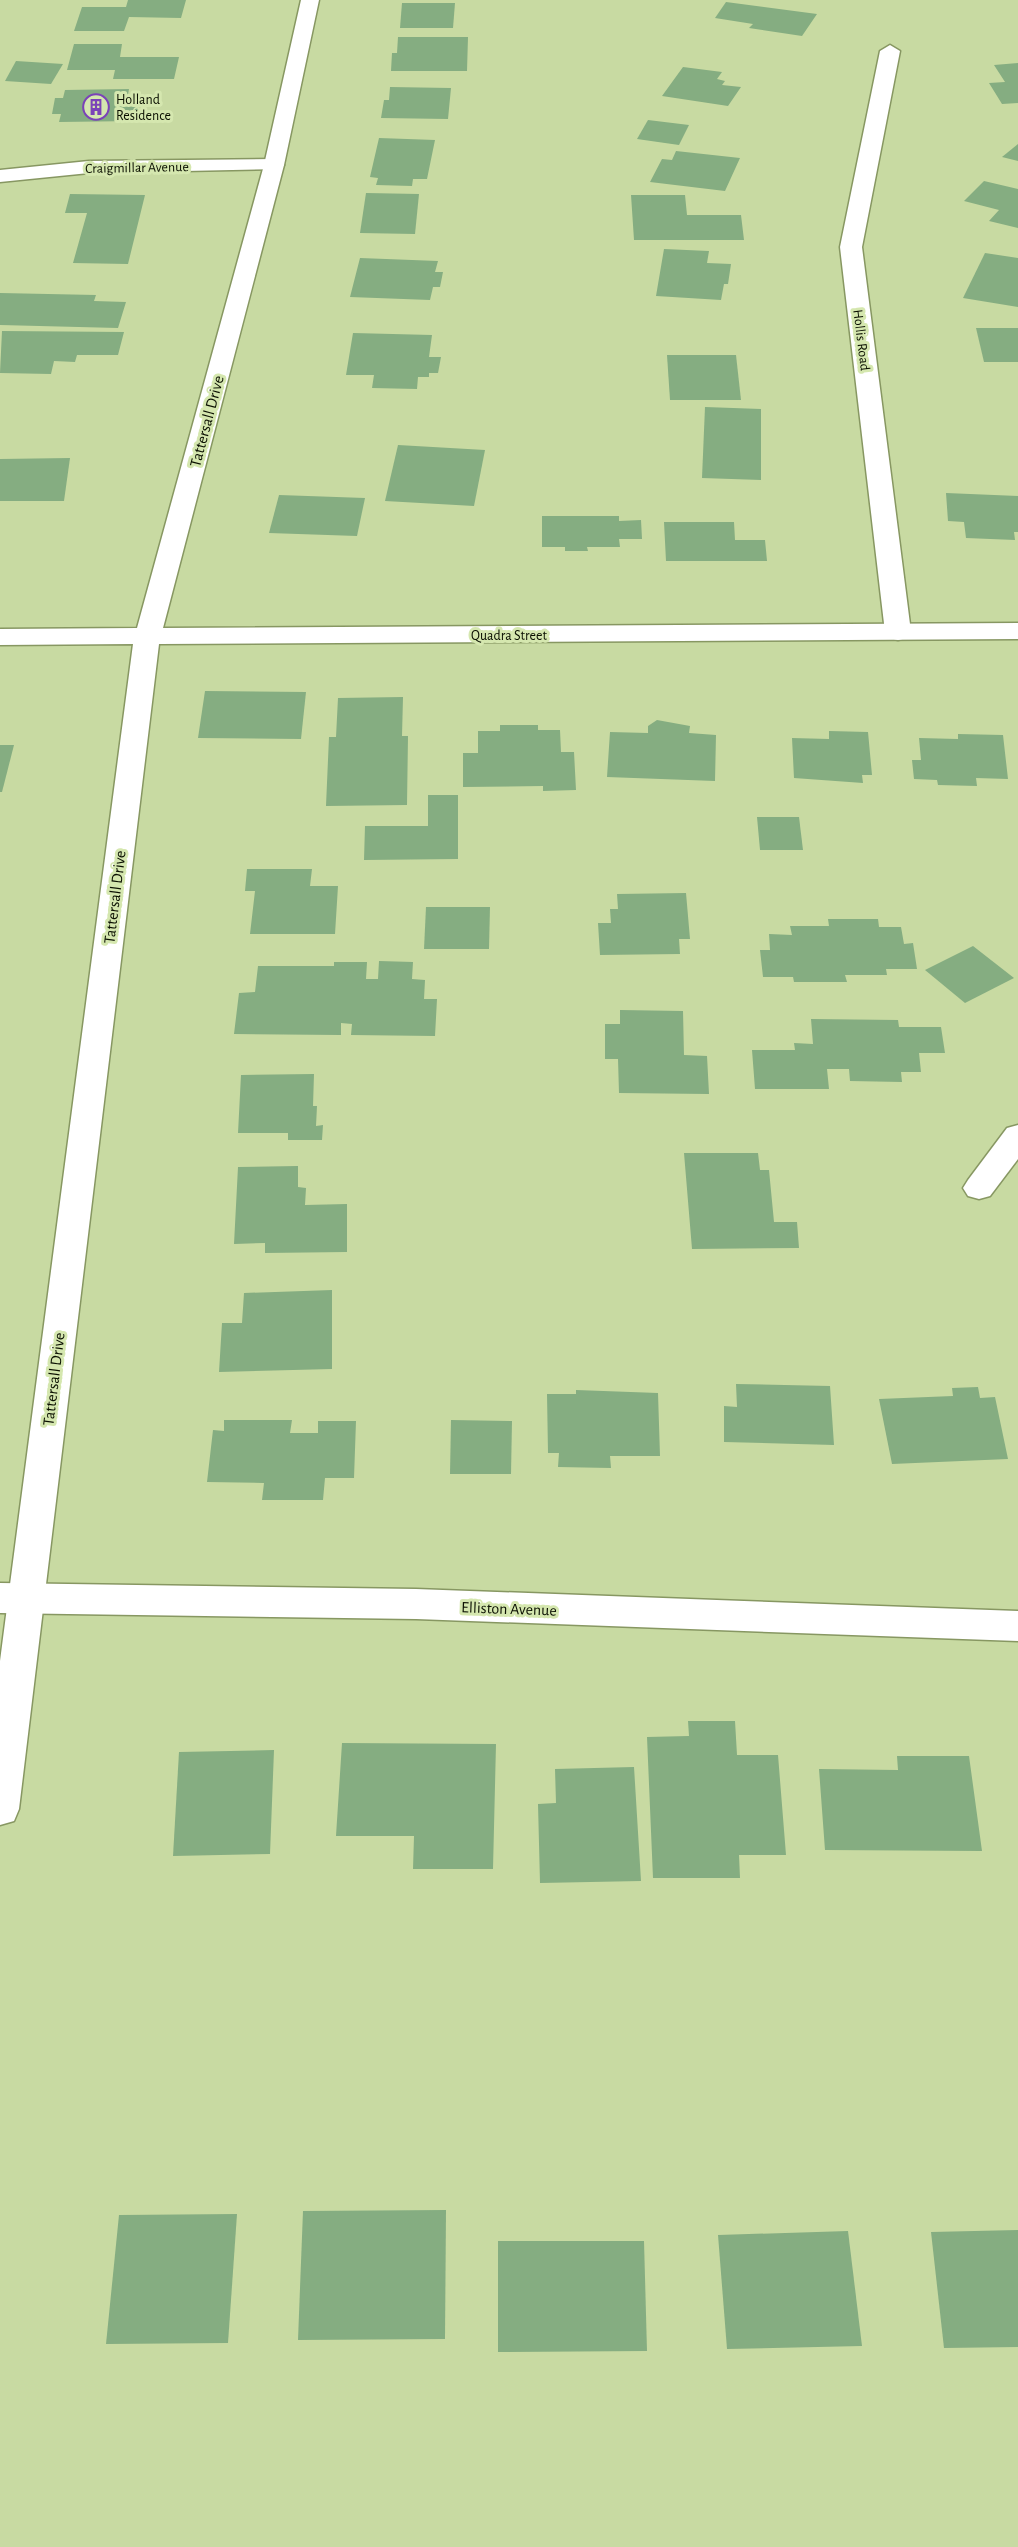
<svg xmlns="http://www.w3.org/2000/svg" width="1018" height="2547" viewBox="0 0 1018 2547" font-family="'Alegreya Sans',sans-serif">
  <style>
    .building { fill: #85ad81 }
    .lines { fill: none; stroke-linecap: round; stroke-linejoin: round }
    .street-casing { stroke: #879762; stroke-width: 3 }
    .secondary-casing { stroke: #879762; stroke-width: 3 }
    .street { fill: #fff; fill-rule: evenodd }
    .secondary { fill: #fff; fill-rule: evenodd }
    .labels { text-anchor: middle; stroke-width: 6; stroke-linejoin: round; paint-order: stroke }
    .far-poi-label { font-size: 14px; fill: #0a0f00; stroke: #d5e7af; text-anchor: start }
    .far-street-label { font-size: 14px; fill: #0a0f00; stroke: #d5e7af }
    .street-label { font-size: 16px; fill: #0a0f00; stroke: #d5e7af }
  </style>
  <rect width="100%" height="100%" fill="#c8daa2"/>
  <g class="building">
    <path d="M128 0H186L181 18 129 17 124 31H74L82 7H126Z"/>
    <path d="M726 2 817 14 802 36 749 28 753 24 715 18Z"/>
    <path d="M402 3H455L453 28H400Z"/>
    <path d="M398 37H468L467 71H391L392 53H397Z"/>
    <path d="M74 44H122L120 57H179L174 79H113L115 70H67Z"/>
    <path d="M16 61 63 64 51 84 5 81Z"/>
    <path d="M1018 63V103L1002 104 989 83 1005 82 994 65Z"/>
    <path d="M683 67 722 72 717 79 725 81 722 85 741 87 728 106 662 96Z"/>
    <path d="M390 87 451 88 448 119 381 118 384 100H389Z"/>
    <path d="M129 89 127 100H139L136 121 59 122 61 114H52L55 98H63L65 90Z"/>
    <path d="M648 120 689 125 679 145 637 139Z"/>
    <path d="M379 138 435 140 427 179H413L412 186 376 185 378 178 370 177Z"/>
    <path d="M1018 144V161L1002 157Z"/>
    <path d="M676 151 740 158 725 191 650 182 662 159 672 160Z"/>
    <path d="M984 181 1018 189V228L989 221 999 210 964 201Z"/>
    <path d="M366 193 419 194 415 234 360 233Z"/>
    <path d="M70 194 145 195 128 264 73 263 87 213H65Z"/>
    <path d="M631 195H685L687 215H741L744 240H634Z"/>
    <path d="M664 249 709 251 707 263 731 264 728 284H724L721 300 656 296Z"/>
    <path d="M985 253 1018 258V307L963 298Z"/>
    <path d="M360 258 438 261 435 272H443L440 287H433L430 300 350 297Z"/>
    <path d="M0 293 96 295 94 301 126 302 118 328 0 325Z"/>
    <path d="M976 328H1018V362H984Z"/>
    <path d="M2 331 124 332 118 355H77L75 362 54 361 51 374 0 373Z"/>
    <path d="M353 333 432 335 429 357H441L438 373H429V377H418L417 389 372 388 374 375H346Z"/>
    <path d="M667 355H736L741 400H670Z"/>
    <path d="M705 407 761 409V480L702 478Z"/>
    <path d="M398 445 485 450 474 506 385 501Z"/>
    <path d="M70 458 64 501H0V459Z"/>
    <path d="M946 493 1018 496V532H1014L1015 540 966 538 964 522 948 521Z"/>
    <path d="M279 495 365 498 357 536 269 533Z"/>
    <path d="M542 516H619V521L641 520 642 539H619L620 547H587L588 551H565V547H542Z"/>
    <path d="M664 522H734L735 540H765L767 561H666Z"/>
    <path d="M205 691 306 692 301 739 198 738Z"/>
    <path d="M403 697 402 736H408L407 805 326 806 329 737H336L338 698Z"/>
    <path d="M657 720 690 726 689 733 716 735 715 781 607 777 610 732 648 733V726Z"/>
    <path d="M500 725H538V730H560L561 752H574L576 790 543 791V786L463 787V753H478V731H500Z"/>
    <path d="M829 731 868 732 872 775H862L863 783 794 778 792 738 829 739Z"/>
    <path d="M958 734 1003 735 1008 779 976 778 977 786 938 785 937 780 914 779 912 760H921L919 738 958 739Z"/>
    <path d="M0 745H14L2 792H0Z"/>
    <path d="M428 795H458V859L364 860 365 826H428Z"/>
    <path d="M757 817H799L803 850H760Z"/>
    <path d="M247 869H312L310 886H338L335 934H250L255 891H245Z"/>
    <path d="M686 893 690 939H679L680 954 600 955 598 923H611L610 909H618L617 894Z"/>
    <path d="M426 907H490L489 949H424Z"/>
    <path d="M828 919H878L879 927H901L904 944 913 943 917 969H886L887 975H845L847 982H794L793 977H763L760 950H770L769 934 792 935 790 926H829Z"/>
    <path d="M973 946 1014 978 965 1003 925 970Z"/>
    <path d="M379 961 413 962 412 979 425 980 424 999H437L435 1036 351 1035 352 1024 341 1023V1035L234 1034 239 993 255 992 258 966H334V962H367L366 979H378Z"/>
    <path d="M620 1010 683 1011 684 1055 707 1056 709 1094 619 1093 618 1059H605V1024H620Z"/>
    <path d="M811 1019 898 1020 899 1027H941L945 1053H919L921 1072H901L902 1082 850 1081 849 1069H827L829 1089H755L752 1050H795L794 1043 813 1044Z"/>
    <path d="M314 1074 313 1106H317L316 1126 323 1125 322 1140H288V1133H238L241 1075Z"/>
    <path d="M684 1153H758L760 1170H769L774 1222H797L799 1248 692 1249Z"/>
    <path d="M298 1166V1187L306 1188 305 1205 347 1204V1252L265 1253V1243L234 1244 238 1167Z"/>
    <path d="M332 1290V1369L219 1372 222 1323H242L244 1293Z"/>
    <path d="M736 1384 830 1386 834 1445 724 1442V1406L737 1407Z"/>
    <path d="M978 1387 980 1398 995 1397 1008 1459 892 1464 879 1399 953 1396 952 1388Z"/>
    <path d="M576 1390 658 1393 660 1456H610L611 1468 558 1467 559 1453H548L547 1394H576Z"/>
    <path d="M224 1420H292L290 1433H318V1421H356L354 1478H325L323 1500H262L264 1483 207 1482 213 1430 224 1431Z"/>
    <path d="M451 1420 512 1421 511 1474H450Z"/>
    <path d="M688 1721H735L737 1755H778L786 1855H739L740 1878H653L647 1737 689 1736Z"/>
    <path d="M342 1743 496 1744 493 1869H413L414 1836H336Z"/>
    <path d="M274 1750 270 1854 173 1856 179 1752Z"/>
    <path d="M897 1756H969L982 1851 825 1850 819 1769 898 1770Z"/>
    <path d="M634 1767 641 1881 540 1883 538 1804 556 1803 555 1769Z"/>
    <path d="M446 2210 445 2339 298 2340 303 2211Z"/>
    <path d="M237 2214 228 2343 106 2344 119 2215Z"/>
    <path d="M1018 2230V2347L944 2348 931 2232Z"/>
    <path d="M848 2231 862 2346 727 2349 718 2235Z"/>
    <path d="M498 2241H644L647 2351 498 2352Z"/>
  </g>
  <g class="lines">
    <g class="street-casing">
      <g id="street">
        <path d="M890 45 900 51 862 247 911 632 907 638 898 640 889 638 885 632 840 247 880 51Z"/>
        <path d="M274 159 281 161 284 165 281 169 89 173 0 182V170L89 161Z"/>
        <path d="M1018 1125V1159L990 1196 979 1199 968 1196 963 1188 968 1180 1007 1128Z"/>
        <path d="M0 1583 416 1589 1018 1611V1641L416 1619 0 1613Z"/>
      </g>
    </g>
    <g class="secondary-casing">
      <path id="secondary" d="M301 0H319L284 165 163 628 1018 623V639L159 644 19 1809 14 1821 0 1825V1661L133 644 0 645V629L137 628 264 165Z"/>
    </g>
    <use href="#street" class="street"/>
    <use href="#secondary" class="secondary"/>
  </g>
  <defs>
    <g id="building-ring" transform="scale(1.35)"><circle r="9.5" fill="#d5e7af" stroke="#7b42b8" stroke-width="1.5"/><path d="M-4-6H4V6H1V3H-1V6H-4ZM-2.5-4.3h1.7v1.8h-1.7ZM.8-4.3h1.7v1.8H.8ZM-2.5-1h1.7V.8h-1.7ZM.8-1h1.7V.8H.8Z" fill="#7b42b8"/></g>
  </defs>
  <g fill-rule="evenodd">
    <use href="#building-ring" x="96" y="107"/>
  </g>
  <g class="labels">
    <g class="far-poi-label">
      <text x="116" y="104">Holland<tspan x="116" dy="16">Residence</tspan></text>
    </g>
    <g class="far-street-label">
      <text transform="translate(137 167) rotate(-1)" y="5">Craigmillar Avenue</text>
      <text transform="translate(862 340) rotate(83)" y="5">Hollis Road</text>
      <text x="509" y="640">Quadra Street</text>
    </g>
    <g class="street-label">
      <text transform="translate(206 421) rotate(-75)" y="6">Tattersall Drive</text>
      <text transform="translate(114 897) rotate(-83)" y="6">Tattersall Drive</text>
      <text transform="translate(53 1379) rotate(-83)" y="6">Tattersall Drive</text>
      <text transform="translate(509 1608) rotate(2)" y="6">Elliston Avenue</text>
    </g>
  </g>
</svg>
